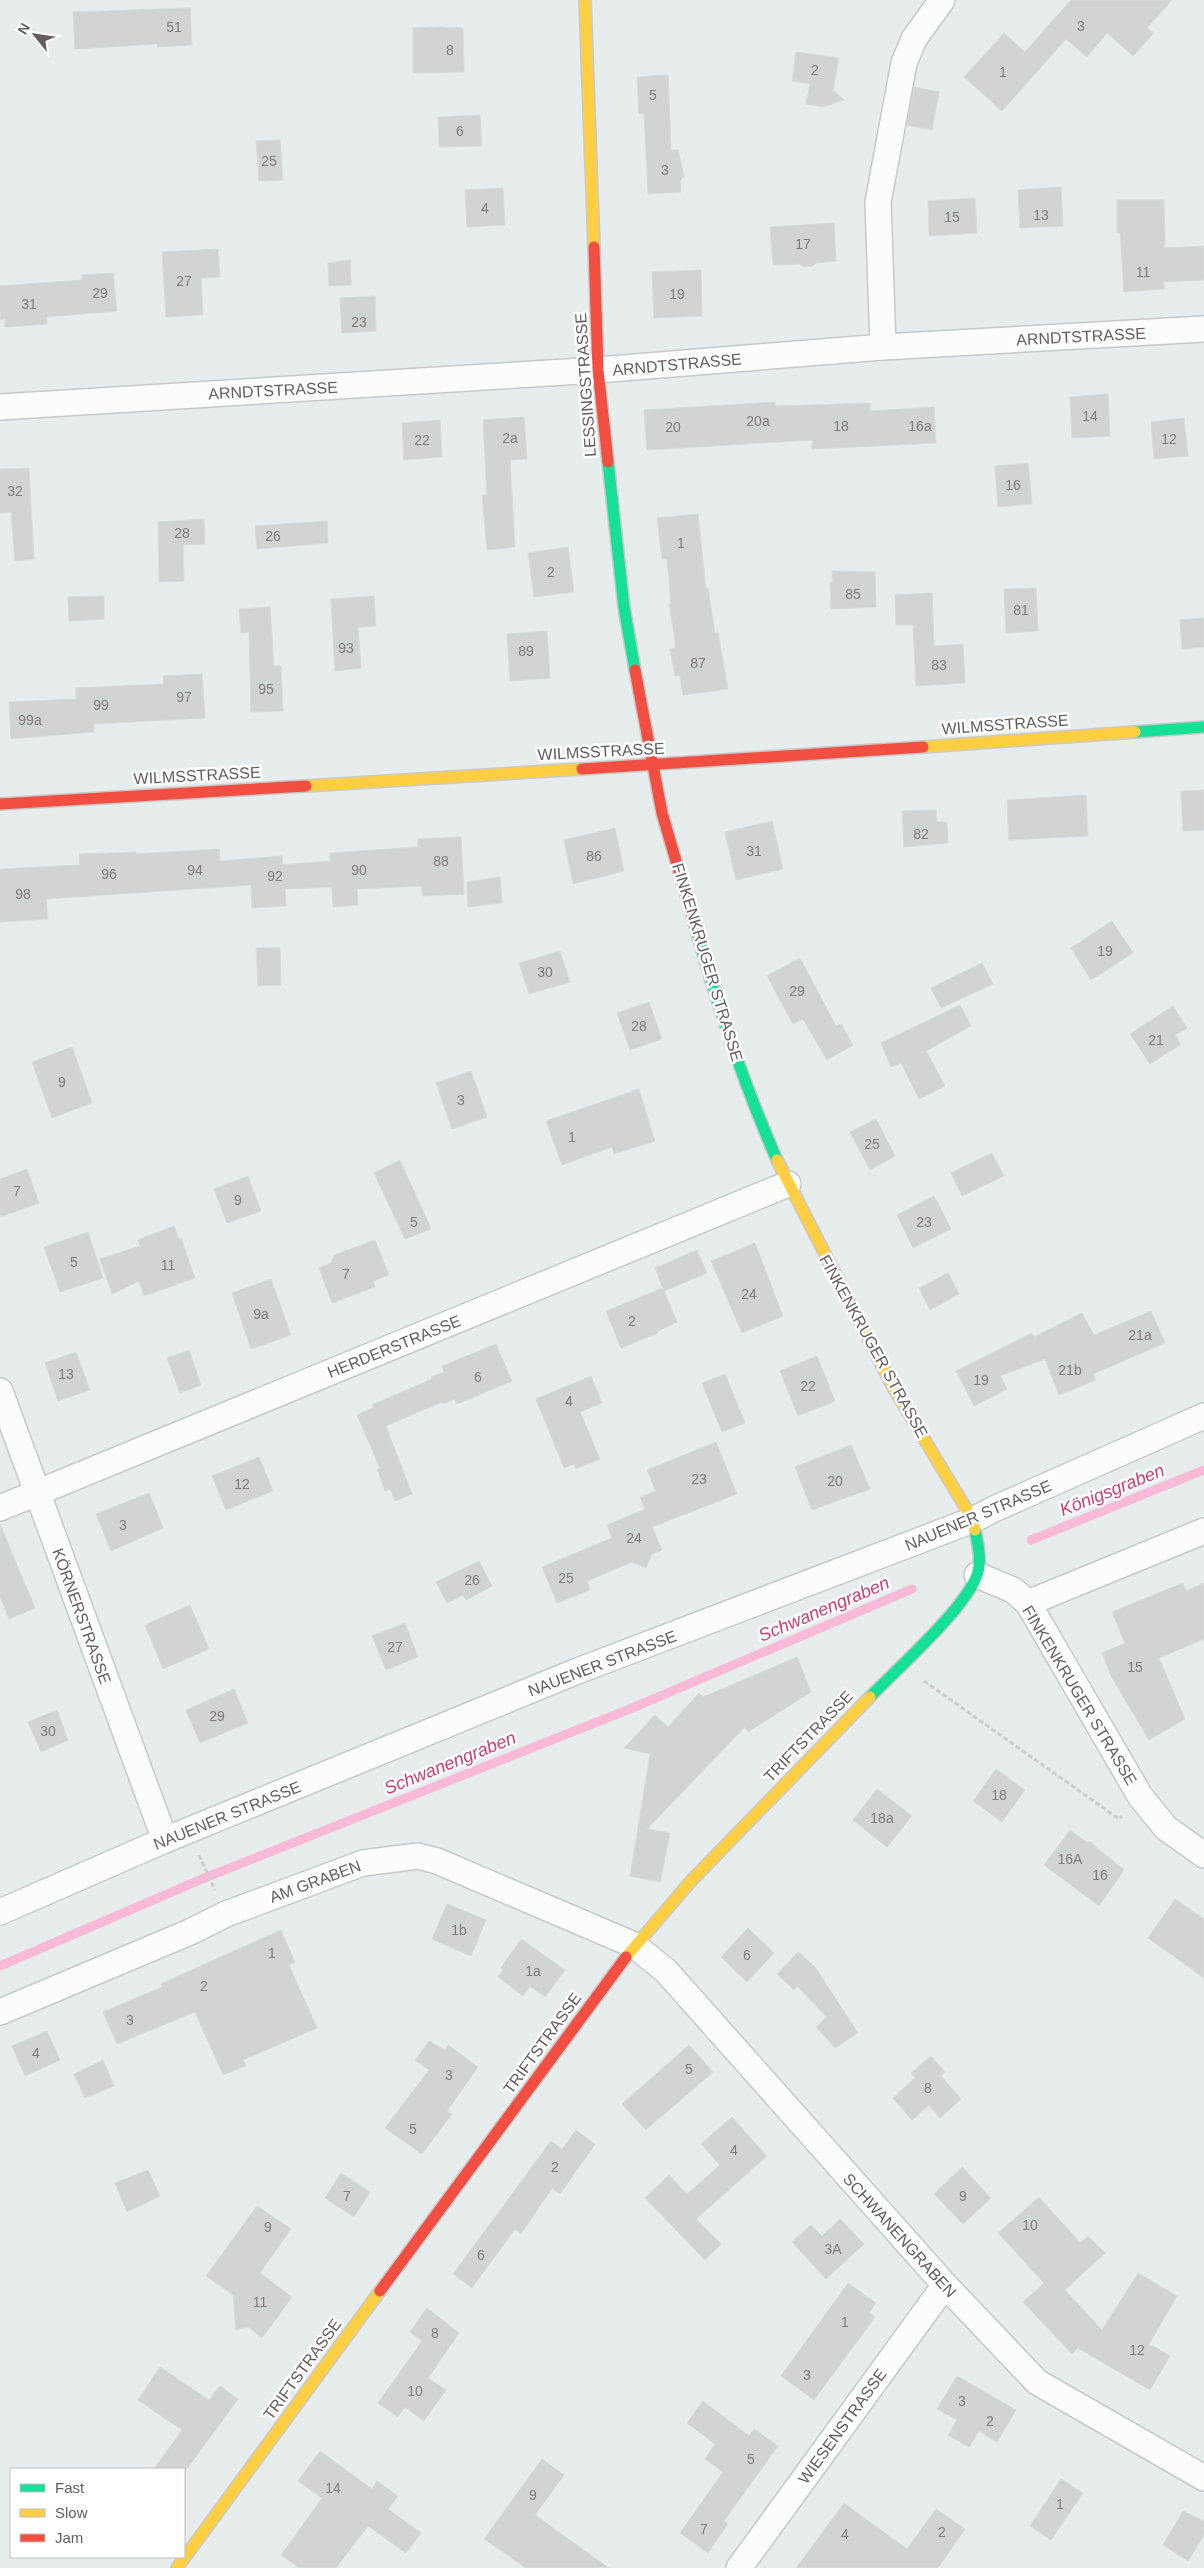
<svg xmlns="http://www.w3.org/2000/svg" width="1204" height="2568" viewBox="0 0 1204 2568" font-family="Helvetica,sans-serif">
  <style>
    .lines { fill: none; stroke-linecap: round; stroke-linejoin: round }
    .stream { stroke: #f8bad6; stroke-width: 9 }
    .building { fill: #d1d4d3; stroke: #d6dcdb }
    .street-casing { stroke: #c7c9c9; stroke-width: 28 }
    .fast-casing { stroke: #c9c9c9; stroke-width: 14 }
    .slow-casing { stroke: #c9c9c9; stroke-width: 14 }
    .jam-casing { stroke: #c9c9c9; stroke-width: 14 }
    .path { stroke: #ceccd1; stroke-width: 3; stroke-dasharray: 5 2.5; stroke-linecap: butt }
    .street { stroke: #fbfcfc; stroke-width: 25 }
    .fast { stroke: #16e098; stroke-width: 11 }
    .slow { stroke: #ffcf43; stroke-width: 11 }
    .jam { stroke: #f24e42; stroke-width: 11 }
    .labels { text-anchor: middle; stroke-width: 5; stroke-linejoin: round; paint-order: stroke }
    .number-label { font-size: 14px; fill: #817b7d }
    .street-label { font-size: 16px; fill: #655c5f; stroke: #fff }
    .water-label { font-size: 18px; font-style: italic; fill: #ca4071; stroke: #fff }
  </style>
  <rect width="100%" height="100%" fill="#e7ecec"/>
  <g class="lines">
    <g class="stream">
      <path d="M1031 1540 1204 1470"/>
      <path d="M0 1966 202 1879 630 1709 912 1589"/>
    </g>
  </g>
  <g class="building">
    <path d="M1071 0H1172L1147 28 1154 33 1133 56 1107 33 1087 57 1066 39 1002 111 964 77 1004 33 1025 52Z"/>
    <path d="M190 8 192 45 157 47V44L75 49 73 12Z"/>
    <path d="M438 27 463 28 464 72 413 73V28Z"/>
    <path d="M796 52 839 58 833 90 844 100 823 107 806 104 810 84 792 81Z"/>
    <path d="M668 75 671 150H678L684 176 680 181 681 192 648 194 644 114H639L637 77Z"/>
    <path d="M914 87 939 92 932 130 907 125Z"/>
    <path d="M480 115 482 146 439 147 438 117Z"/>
    <path d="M280 140 283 180 259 181 256 141Z"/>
    <path d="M1061 187 1063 226 1020 228 1018 190Z"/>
    <path d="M503 188 505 225 467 227 465 190Z"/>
    <path d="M975 198 977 233 929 236 928 201Z"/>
    <path d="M1117 200H1164L1165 248 1204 246V280L1164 282V289L1124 292 1120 233H1117Z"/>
    <path d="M834 223 836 261 816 263 813 266 804 267 800 264 773 265 770 227Z"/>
    <path d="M218 249 220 277 201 278 203 315 166 317 162 252Z"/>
    <path d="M350 260 351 285 329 286 328 263Z"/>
    <path d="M701 270 702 316 654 318 652 272Z"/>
    <path d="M113 273 117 311 46 317 47 324 5 327V319L0 320V286L82 280V275Z"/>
    <path d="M375 296 376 331 342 333 340 298Z"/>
    <path d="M1108 394 1110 436 1072 438 1070 397Z"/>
    <path d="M775 402V406L870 403V411L934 407 936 443 812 449V440L647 450 644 410Z"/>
    <path d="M524 417 527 459 510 460 515 547 487 550 482 495H487L483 420Z"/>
    <path d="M1184 418 1188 456 1154 459 1151 422Z"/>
    <path d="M440 420 442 457 404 460 402 423Z"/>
    <path d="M1028 463 1032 504 998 507 995 466Z"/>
    <path d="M29 468 34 559 15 561 11 512 0 513V469Z"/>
    <path d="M698 514 706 589 708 588 715 633H718L728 689 683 695 680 676H675L670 649 675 648V640L669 604H671L667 559H662L657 518Z"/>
    <path d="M204 519 205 544 183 545 184 581 159 582 158 522Z"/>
    <path d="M327 521 328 543 257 549 255 526Z"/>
    <path d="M568 547 574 592 534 597 528 553Z"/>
    <path d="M832 571 875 572 876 607 831 609 830 582H833Z"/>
    <path d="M1036 588 1038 631 1006 633 1004 589Z"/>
    <path d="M932 593 934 646 963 644 965 683 916 686 913 625H896L895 595Z"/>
    <path d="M104 596V619L69 621 68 597Z"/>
    <path d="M374 596 376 626 358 627 361 668 335 671 331 599Z"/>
    <path d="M270 607 274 666H281L283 711 251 712 249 632 241 633 239 609Z"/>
    <path d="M1204 618V647L1182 649 1180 620Z"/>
    <path d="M547 631 550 678 510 681 507 634Z"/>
    <path d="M202 674 205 718 94 724V732L11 739 9 702 76 699V688L164 684 163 676Z"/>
    <path d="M1204 790V830L1183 831 1181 791Z"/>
    <path d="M1086 795 1088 836 1009 840 1007 800Z"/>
    <path d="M936 810 937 822H947L948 843 904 847 902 811Z"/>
    <path d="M772 821 783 869 736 880 725 832Z"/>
    <path d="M615 828 624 871 573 884 564 840Z"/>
    <path d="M461 837 464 894 423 896 421 886 357 889 358 905 333 907 332 887 285 889 286 906 252 908 251 885 46 899 48 919 0 922V869L80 865 79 854 136 852V854L219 849 220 861 282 856 283 865 330 861V853L418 847V839Z"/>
    <path d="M500 877 502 903 468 907 467 882Z"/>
    <path d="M1112 921 1133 953 1091 980 1071 948Z"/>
    <path d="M256 948H280L281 985 258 986Z"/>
    <path d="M560 951 570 982 529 994 519 963Z"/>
    <path d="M800 958 836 1026 841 1024 853 1045 827 1060 803 1019 793 1024 767 976Z"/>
    <path d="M982 963 993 984 941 1008 931 988Z"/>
    <path d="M649 1002 662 1039 630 1050 617 1013Z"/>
    <path d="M960 1005 971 1026 926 1051 945 1086 919 1099 901 1063 891 1067 881 1043Z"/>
    <path d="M1173 1006 1187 1028 1175 1035 1181 1044 1150 1064 1130 1034Z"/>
    <path d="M72 1047 92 1103 52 1118 32 1062Z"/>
    <path d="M471 1071 487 1117 452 1129 436 1083Z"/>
    <path d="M639 1089 655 1141 614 1154 612 1147 562 1165 546 1121Z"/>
    <path d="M876 1119 895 1156 870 1170 850 1132Z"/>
    <path d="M992 1153 1004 1176 962 1196 951 1173Z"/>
    <path d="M400 1160 431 1229 405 1239 374 1173Z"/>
    <path d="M27 1169 39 1203 0 1217V1179Z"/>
    <path d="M248 1176 261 1211 227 1223 214 1189Z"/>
    <path d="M934 1196 951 1229 913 1248 897 1215Z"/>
    <path d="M174 1226 179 1239 181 1238 195 1278 144 1296 139 1281 112 1294 100 1259 140 1246 138 1240Z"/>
    <path d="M88 1232 103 1278 60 1292 44 1247Z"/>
    <path d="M375 1240 389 1275 373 1281 375 1287 332 1303 319 1268 331 1263 334 1255Z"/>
    <path d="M755 1243 783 1316 742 1333 711 1261Z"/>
    <path d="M697 1250 707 1273 664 1291 655 1268Z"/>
    <path d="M948 1273 959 1294 930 1310 919 1288Z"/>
    <path d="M271 1279 291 1335 251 1349 232 1293Z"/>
    <path d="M663 1288 677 1322 658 1331V1333L621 1348 606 1311Z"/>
    <path d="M1151 1311 1165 1343 1093 1374 1096 1380 1059 1395 1045 1359 1000 1376 1007 1389 974 1406 956 1371 1032 1333 1034 1337 1082 1313 1094 1335Z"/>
    <path d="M496 1344 512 1381 457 1404 455 1399 443 1404 442 1402 386 1426 412 1494 395 1501 390 1489 385 1491 377 1469 380 1468 357 1415 373 1408 372 1405 432 1379 431 1377 444 1372 442 1366Z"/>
    <path d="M189 1350 201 1385 180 1393 167 1358Z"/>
    <path d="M76 1352 90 1390 58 1401 45 1363Z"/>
    <path d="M817 1356 835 1401 798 1416 780 1371Z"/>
    <path d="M725 1374 745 1423 722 1432 702 1383Z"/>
    <path d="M591 1376 602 1403 580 1412 600 1459 576 1469 574 1464 564 1468 536 1399Z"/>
    <path d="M716 1442 737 1494 652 1527 662 1550 652 1554 646 1568 632 1562 587 1581 590 1590 557 1603 542 1567 612 1538 607 1525 645 1509 640 1497 656 1491 647 1470Z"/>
    <path d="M851 1445 870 1489 812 1510 795 1467Z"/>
    <path d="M259 1457 273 1491 226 1510 212 1476Z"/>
    <path d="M149 1493 163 1528 111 1551 96 1514Z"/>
    <path d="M0 1524 35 1608 9 1619 0 1597Z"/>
    <path d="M479 1561 492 1586 466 1600 463 1595 447 1603 436 1582Z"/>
    <path d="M1183 1583 1186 1591 1204 1583V1639L1159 1658 1185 1719 1149 1740 1111 1676 1102 1653 1125 1643 1112 1612Z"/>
    <path d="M190 1605 209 1649 163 1669 145 1625Z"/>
    <path d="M405 1623 418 1657 386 1670 372 1636Z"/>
    <path d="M797 1657 811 1692 748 1732 745 1727 647 1829 670 1833 660 1882 630 1876 650 1754 624 1748 655 1715 668 1727 699 1693 703 1697Z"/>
    <path d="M234 1689 248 1723 200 1743 186 1710Z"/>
    <path d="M57 1710 68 1740 41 1752 28 1722Z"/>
    <path d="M996 1769 1025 1790 1002 1822 973 1801Z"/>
    <path d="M877 1789 912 1816 887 1847 853 1820Z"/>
    <path d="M1070 1830 1088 1843 1089 1841 1124 1870 1099 1906 1044 1865Z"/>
    <path d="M1175 1899 1204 1919V1978L1148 1938Z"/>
    <path d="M447 1904 486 1920 471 1956 432 1939Z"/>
    <path d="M748 1928 774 1953 747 1982 721 1957Z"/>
    <path d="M281 1930 295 1962 289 1965 317 2028 243 2060 246 2066 223 2075 195 2012 117 2044 103 2012 162 1987 161 1984 178 1976Z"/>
    <path d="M521 1939 565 1970 545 1997 530 1986 523 1996 498 1977 503 1970 501 1968Z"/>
    <path d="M798 1952 815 1967 858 2033 835 2048 816 2027 827 2017 797 1986 794 1990 777 1974Z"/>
    <path d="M47 2031 60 2060 25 2076 12 2046Z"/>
    <path d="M429 2041 445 2050 448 2045 478 2067 447 2111 452 2114 422 2154 385 2128 429 2070 415 2060Z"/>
    <path d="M689 2045 713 2072 646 2130 622 2104Z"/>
    <path d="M931 2056 945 2072 941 2076 961 2099 940 2118 929 2105 912 2120 893 2098 915 2078 911 2073Z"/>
    <path d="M103 2060 114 2086 85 2098 74 2074Z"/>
    <path d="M732 2117 767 2156 696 2219 721 2244 705 2260 645 2198 669 2175 687 2194 720 2165 701 2144Z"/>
    <path d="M576 2130 595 2144 560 2194 552 2188 521 2234 515 2229 472 2288 453 2274 551 2141 562 2149Z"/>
    <path d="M962 2167 991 2198 963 2224 934 2194Z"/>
    <path d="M148 2170 160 2196 127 2212 115 2183Z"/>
    <path d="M341 2173 370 2192 354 2217 325 2198Z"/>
    <path d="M1039 2197 1080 2243 1088 2236 1105 2253 1065 2290 1102 2330 1138 2273 1177 2296 1148 2346H1153L1170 2356 1150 2390 1078 2348 1072 2354 1023 2302 1044 2283 998 2233Z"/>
    <path d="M257 2206 291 2229 260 2273 292 2297 262 2338 249 2327 236 2330 233 2295 206 2276Z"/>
    <path d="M840 2219 864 2244 826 2279 792 2242 811 2225 822 2236Z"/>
    <path d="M848 2283 876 2303 869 2313 875 2317 814 2400 781 2376Z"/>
    <path d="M427 2308 459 2333 428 2378 446 2390 424 2421 405 2407 398 2417 378 2403 422 2341 410 2332Z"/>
    <path d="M160 2367 209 2400 220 2386 238 2399 187 2469H154L182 2430 138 2400Z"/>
    <path d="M957 2376 1016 2410 997 2442 979 2431 969 2447 948 2435 957 2420 937 2409Z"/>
    <path d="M703 2401 749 2436 754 2429 778 2446 724 2521 728 2524 708 2553 680 2533 723 2472 705 2459 715 2444 687 2423Z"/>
    <path d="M320 2451 372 2489 377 2481 398 2496 388 2509 421 2533 406 2553 368 2526 336 2568H299L281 2555 322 2498 298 2481Z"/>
    <path d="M542 2459 564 2475 535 2515 609 2568H526L484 2539Z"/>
    <path d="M1061 2479 1083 2493 1051 2540 1030 2526Z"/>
    <path d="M844 2503 907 2549 936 2509 965 2529 938 2568H796Z"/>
    <path d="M1183 2511 1204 2521V2535L1188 2561 1163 2545Z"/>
  </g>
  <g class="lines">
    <g class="street-casing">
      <g id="street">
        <path d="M883 347 878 202 904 63 914 39 942 0"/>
        <path d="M0 407 598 370 883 347 1204 329"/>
        <path d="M0 1391 165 1840"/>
        <path d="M0 1508 788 1184"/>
        <path d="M977 1575 1013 1590 1028 1603 1140 1796 1166 1828 1204 1855"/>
        <path d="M1028 1603 1204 1531"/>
        <path d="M0 1912 165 1840 575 1672 973 1520 994 1509 1204 1416"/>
        <path d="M0 2012 190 1932 226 1914 363 1863 418 1856 437 1861 634 1945 666 1971 945 2285 1037 2382 1204 2478"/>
        <path d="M739 2568 945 2285"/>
      </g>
    </g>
    <g class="fast-casing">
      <g id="fast">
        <path d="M608 462 624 607 635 670"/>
        <path d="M1135 732 1204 727"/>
        <path d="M697 933C719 1010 745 1087 777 1160"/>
        <path d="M870 1697C897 1669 965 1609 977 1575 982 1561 978 1544 975 1530"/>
      </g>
    </g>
    <g class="slow-casing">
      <g id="slow">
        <path d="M585 0 594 247"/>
        <path d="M923 747 1135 732"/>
        <path d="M306 786 582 769"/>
        <path d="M777 1160 894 1389 973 1520 975 1530"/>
        <path d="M626 1957 691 1881 870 1697"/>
        <path d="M177 2568 380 2291"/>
      </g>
    </g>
    <g class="jam-casing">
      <g id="jam">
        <path d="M594 247 598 370 608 462"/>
        <path d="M635 670 662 813 697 933"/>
        <path d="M582 769 923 747"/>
        <path d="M0 804 306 786"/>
        <path d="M380 2291 626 1957"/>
      </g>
    </g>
    <g class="path">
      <path d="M924 1681 1119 1819 1122 1816"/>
      <path d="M199 1855 215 1890"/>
    </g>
    <use href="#street" class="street"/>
    <use href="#fast" class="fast"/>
    <use href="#slow" class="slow"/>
    <use href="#jam" class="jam"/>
  </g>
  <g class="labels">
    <g class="number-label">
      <text x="1081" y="31">3</text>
      <text x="174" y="32">51</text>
      <text x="450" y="55">8</text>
      <text x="815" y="75">2</text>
      <text x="1003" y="77">1</text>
      <text x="653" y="100">5</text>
      <text x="460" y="136">6</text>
      <text x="269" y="166">25</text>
      <text x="665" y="175">3</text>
      <text x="485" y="213">4</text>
      <text x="1041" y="220">13</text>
      <text x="952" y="222">15</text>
      <text x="803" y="249">17</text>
      <text x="1143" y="277">11</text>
      <text x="184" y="286">27</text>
      <text x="100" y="298">29</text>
      <text x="677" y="299">19</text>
      <text x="29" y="309">31</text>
      <text x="359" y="327">23</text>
      <text x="1090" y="421">14</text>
      <text x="758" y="426">20a</text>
      <text x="841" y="431">18</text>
      <text x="920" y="431">16a</text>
      <text x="673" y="432">20</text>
      <text x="510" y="443">2a</text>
      <text x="1169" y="444">12</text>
      <text x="422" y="445">22</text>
      <text x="1013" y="490">16</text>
      <text x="15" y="496">32</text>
      <text x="182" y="538">28</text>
      <text x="273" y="541">26</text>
      <text x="681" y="548">1</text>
      <text x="551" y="577">2</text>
      <text x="853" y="599">85</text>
      <text x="1021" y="615">81</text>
      <text x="346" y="653">93</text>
      <text x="526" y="656">89</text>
      <text x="698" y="668">87</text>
      <text x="939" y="670">83</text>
      <text x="266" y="694">95</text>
      <text x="184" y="702">97</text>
      <text x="101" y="710">99</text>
      <text x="30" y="725">99a</text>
      <text x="921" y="839">82</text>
      <text x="754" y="856">31</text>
      <text x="594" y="861">86</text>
      <text x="441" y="866">88</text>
      <text x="195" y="875">94</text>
      <text x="359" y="875">90</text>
      <text x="109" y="879">96</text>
      <text x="275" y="881">92</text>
      <text x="23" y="899">98</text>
      <text x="1105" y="956">19</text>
      <text x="545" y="977">30</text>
      <text x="797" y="996">29</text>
      <text x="639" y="1031">28</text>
      <text x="1156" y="1045">21</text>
      <text x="62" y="1087">9</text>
      <text x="461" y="1105">3</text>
      <text x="572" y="1142">1</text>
      <text x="872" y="1149">25</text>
      <text x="17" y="1196">7</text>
      <text x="238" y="1205">9</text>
      <text x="414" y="1227">5</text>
      <text x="924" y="1227">23</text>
      <text x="74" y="1267">5</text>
      <text x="168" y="1270">11</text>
      <text x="346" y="1279">7</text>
      <text x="749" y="1299">24</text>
      <text x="261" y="1319">9a</text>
      <text x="632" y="1326">2</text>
      <text x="1140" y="1340">21a</text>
      <text x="1070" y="1375">21b</text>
      <text x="66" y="1379">13</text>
      <text x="478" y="1382">6</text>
      <text x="981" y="1385">19</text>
      <text x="808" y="1391">22</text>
      <text x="569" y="1406">4</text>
      <text x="699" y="1484">23</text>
      <text x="835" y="1486">20</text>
      <text x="242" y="1489">12</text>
      <text x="123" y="1530">3</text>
      <text x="634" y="1543">24</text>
      <text x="566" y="1583">25</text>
      <text x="472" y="1585">26</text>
      <text x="395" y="1652">27</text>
      <text x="1135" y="1672">15</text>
      <text x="217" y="1721">29</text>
      <text x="48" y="1736">30</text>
      <text x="999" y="1800">18</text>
      <text x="882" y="1823">18a</text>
      <text x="1070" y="1864">16A</text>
      <text x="1100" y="1880">16</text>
      <text x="459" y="1935">1b</text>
      <text x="272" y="1958">1</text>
      <text x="747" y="1960">6</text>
      <text x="533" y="1976">1a</text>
      <text x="204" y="1991">2</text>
      <text x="130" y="2025">3</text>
      <text x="36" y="2058">4</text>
      <text x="689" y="2074">5</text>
      <text x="449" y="2080">3</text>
      <text x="928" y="2093">8</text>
      <text x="413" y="2134">5</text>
      <text x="734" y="2155">4</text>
      <text x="555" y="2172">2</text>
      <text x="347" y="2201">7</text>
      <text x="963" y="2201">9</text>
      <text x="1030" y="2230">10</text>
      <text x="268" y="2232">9</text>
      <text x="833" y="2254">3A</text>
      <text x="481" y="2260">6</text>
      <text x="260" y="2307">11</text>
      <text x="845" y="2327">1</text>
      <text x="435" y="2338">8</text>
      <text x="1137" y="2355">12</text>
      <text x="807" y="2380">3</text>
      <text x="415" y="2396">10</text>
      <text x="962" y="2406">3</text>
      <text x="990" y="2426">2</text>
      <text x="751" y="2464">5</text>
      <text x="333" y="2493">14</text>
      <text x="533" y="2500">9</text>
      <text x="1060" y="2509">1</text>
      <text x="704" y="2534">7</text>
      <text x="942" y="2537">2</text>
      <text x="845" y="2539">4</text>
    </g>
    <g class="street-label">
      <text transform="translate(1081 336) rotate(-3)" y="6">ARNDTSTRASSE</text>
      <text transform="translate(677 364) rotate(-5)" y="6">ARNDTSTRASSE</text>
      <text transform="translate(585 385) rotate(-94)" y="6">LESSINGSTRASSE</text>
      <text transform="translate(273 390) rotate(-3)" y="6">ARNDTSTRASSE</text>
      <text transform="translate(1005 724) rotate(-4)" y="6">WILMSSTRASSE</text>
      <text transform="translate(601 751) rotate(-3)" y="6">WILMSSTRASSE</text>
      <text transform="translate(197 775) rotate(-3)" y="6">WILMSSTRASSE</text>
      <text transform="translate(708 962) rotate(73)" y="6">FINKENKRUGER STRASSE</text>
      <text transform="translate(394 1346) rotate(-22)" y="6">HERDERSTRASSE</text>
      <text transform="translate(874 1346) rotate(61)" y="6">FINKENKRUGER STRASSE</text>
      <text transform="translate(978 1515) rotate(-23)" y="6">NAUENER STRASSE</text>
      <text transform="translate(82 1616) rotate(70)" y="6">KÖRNERSTRASSE</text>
      <text transform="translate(602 1663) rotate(-21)" y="6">NAUENER STRASSE</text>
      <text transform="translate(1080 1695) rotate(59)" y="6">FINKENKRUGER STRASSE</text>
      <text transform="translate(808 1736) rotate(-46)" y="6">TRIFTSTRASSE</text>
      <text transform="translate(227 1815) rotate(-22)" y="6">NAUENER STRASSE</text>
      <text transform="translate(315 1881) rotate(-20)" y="6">AM GRABEN</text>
      <text transform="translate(542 2043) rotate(-54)" y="6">TRIFTSTRASSE</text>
      <text transform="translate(900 2235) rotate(48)" y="6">SCHWANENGRABEN</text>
      <text transform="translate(302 2369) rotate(-54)" y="6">TRIFTSTRASSE</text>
      <text transform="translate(842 2426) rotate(-54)" y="6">WIESENSTRASSE</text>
    </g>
    <g class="water-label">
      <text transform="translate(1112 1490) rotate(-22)" y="6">Königsgraben</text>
      <text transform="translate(824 1609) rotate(-23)" y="6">Schwanengraben</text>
      <text transform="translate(450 1763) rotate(-22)" y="6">Schwanengraben</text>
    </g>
  </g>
  <rect x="10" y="2468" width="175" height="90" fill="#ffffff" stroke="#c1bebf"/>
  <rect x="20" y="2484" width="25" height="8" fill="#16e098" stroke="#c1bebf"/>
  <text x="55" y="2493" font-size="15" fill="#655c5f">Fast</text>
  <rect x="20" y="2509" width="25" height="8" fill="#ffcf43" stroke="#c1bebf"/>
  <text x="55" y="2518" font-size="15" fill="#655c5f">Slow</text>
  <rect x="20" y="2534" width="25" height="8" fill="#f24e42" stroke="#c1bebf"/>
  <text x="55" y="2543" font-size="15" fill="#655c5f">Jam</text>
  <g transform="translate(35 35) rotate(300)" stroke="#ffffff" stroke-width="4" paint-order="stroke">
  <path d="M0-4L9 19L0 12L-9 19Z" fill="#655c5f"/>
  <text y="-8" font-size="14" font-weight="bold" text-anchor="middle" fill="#655c5f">N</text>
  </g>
</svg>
